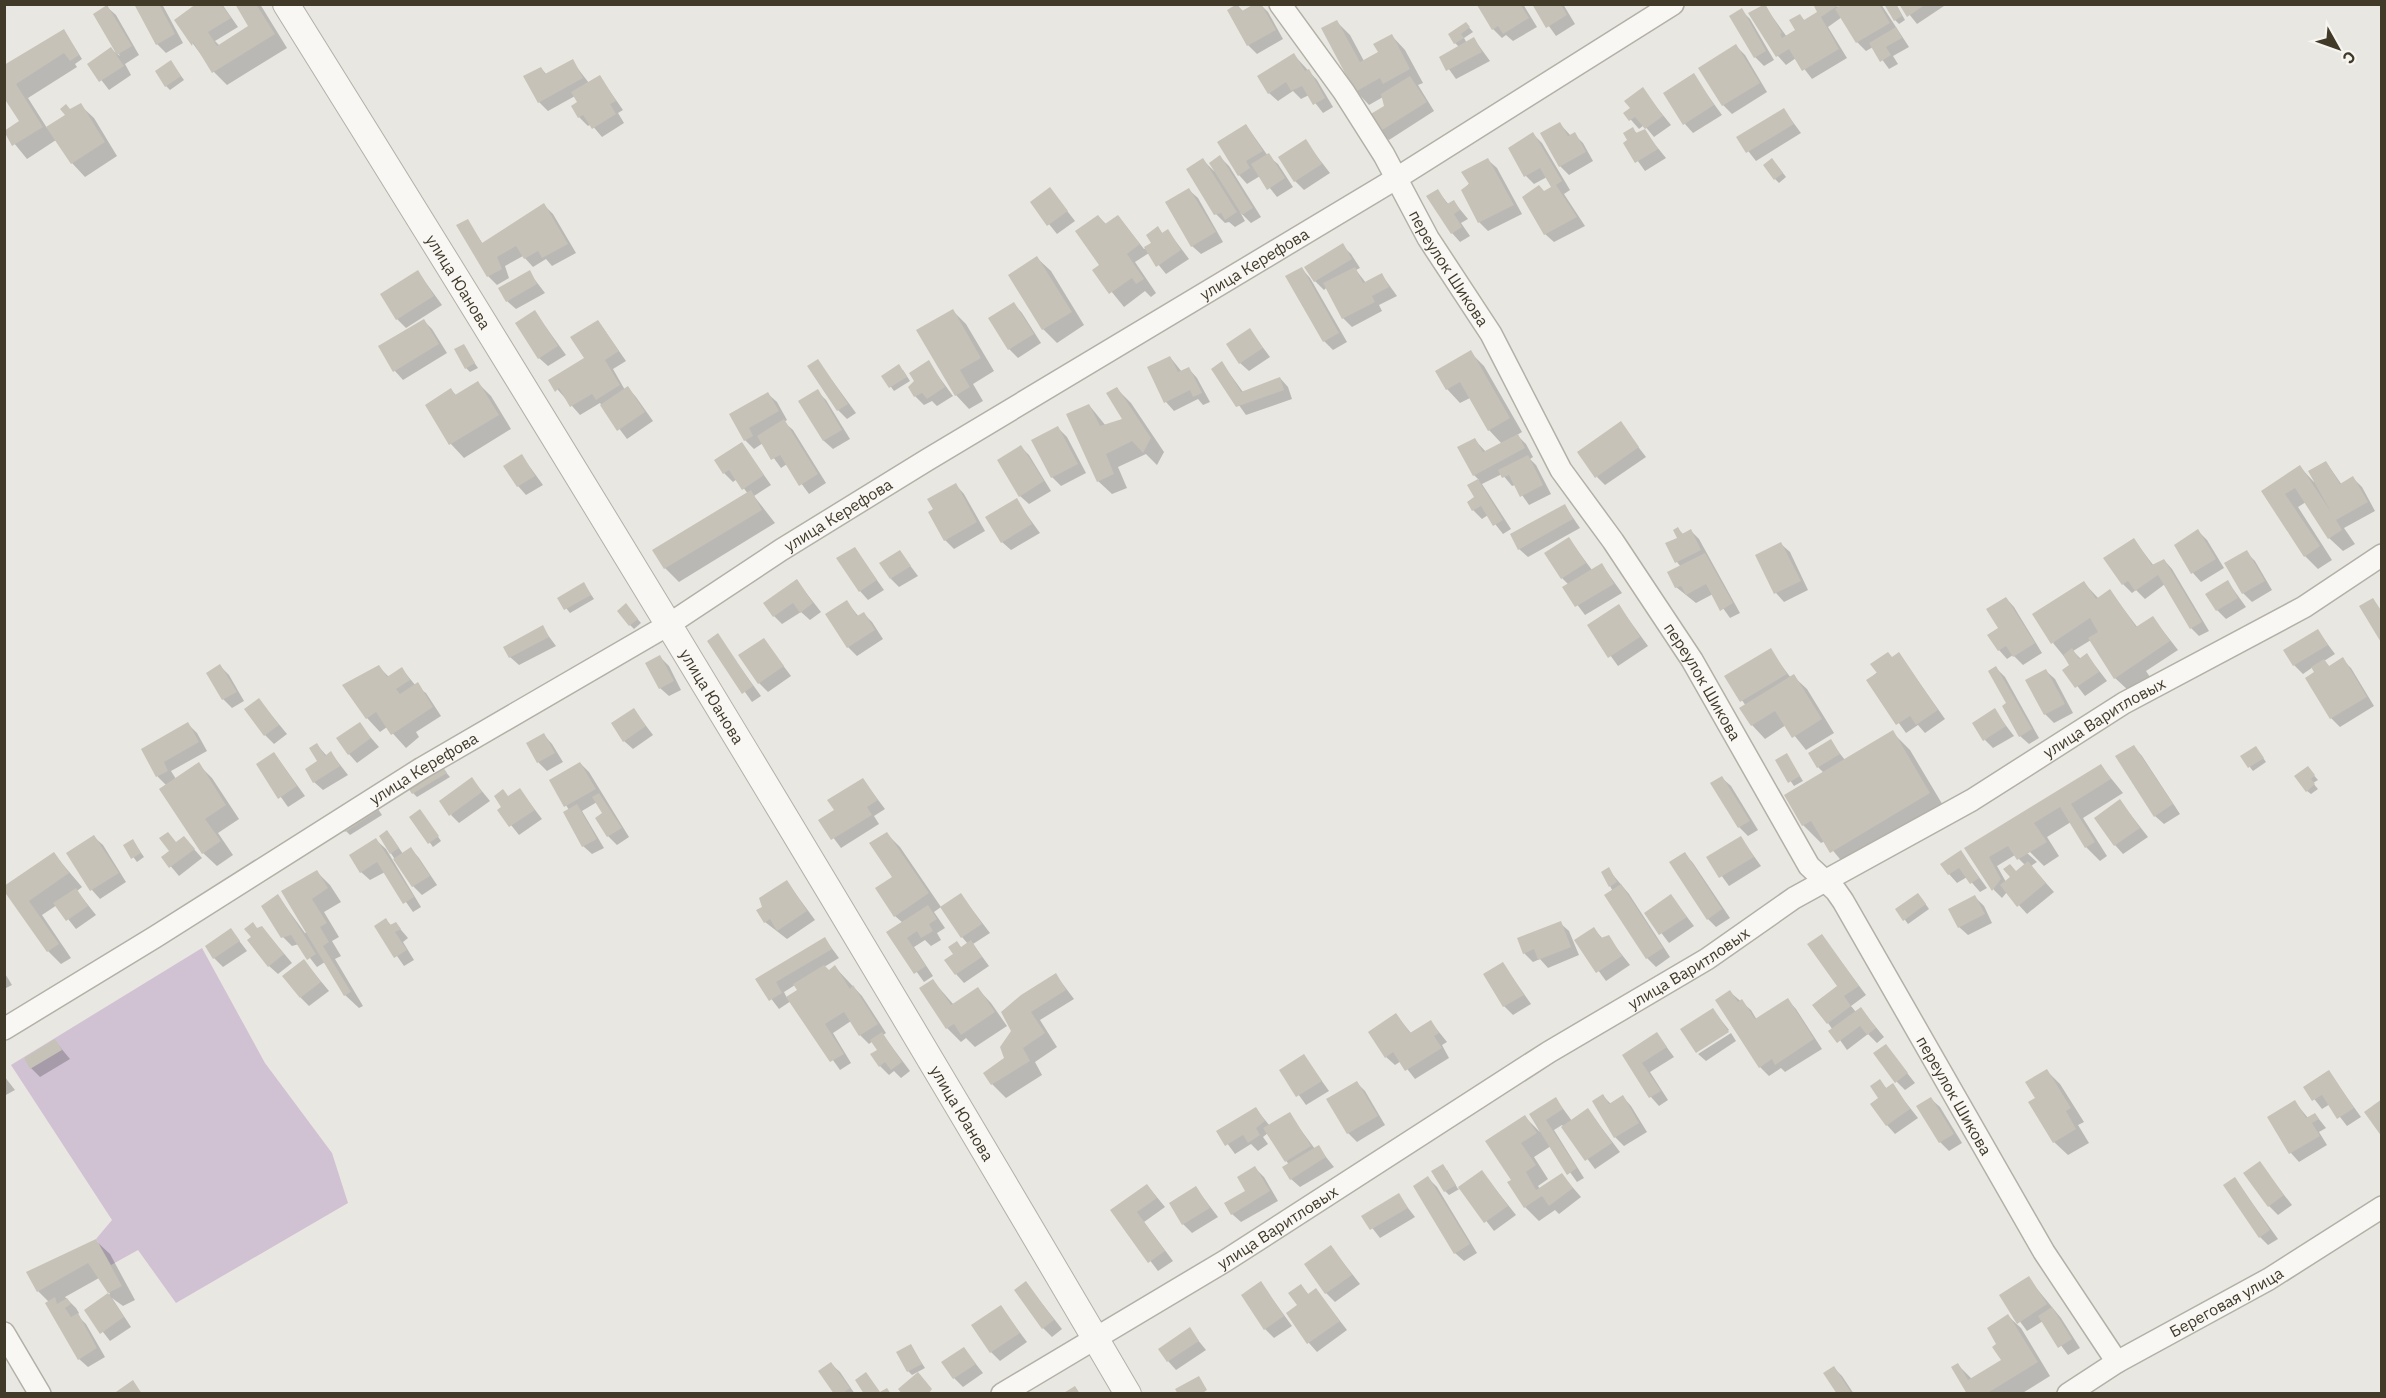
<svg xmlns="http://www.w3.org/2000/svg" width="2386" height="1398" viewBox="0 0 2386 1398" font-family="'IBM Plex Sans',sans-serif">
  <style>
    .green { fill: #d0c2d3 }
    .shadow { fill: #0003; fill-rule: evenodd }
    .building { fill: #c6c2b8 }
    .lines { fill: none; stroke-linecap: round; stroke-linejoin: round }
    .minor-casing { stroke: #b3b0a6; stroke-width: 24 }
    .tertiary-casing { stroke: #b3b0a6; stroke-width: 28 }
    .minor { stroke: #f8f7f4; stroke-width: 21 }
    .tertiary { stroke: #f8f7f4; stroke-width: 26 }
    .labels { text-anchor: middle; stroke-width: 4.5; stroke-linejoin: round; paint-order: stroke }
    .street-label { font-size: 16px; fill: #413a29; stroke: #f7f5f0 }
  </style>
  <rect width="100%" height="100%" fill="#e9e7e1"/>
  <path class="green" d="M202 948 265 1063 332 1153 348 1203 176 1303 138 1250 111 1265 96 1239 112 1220 11 1065Z"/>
  <g class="shadow">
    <path d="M135 4H162L183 43 166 53 157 44Z"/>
    <path d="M198 4H222L238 27 215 41 220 46 250 27 237 4H260L287 48 227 85 214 72 176 21Z"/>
    <path d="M1260 4 1268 12 1283 39 1257 54 1248 45 1238 6 1244 12Z"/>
    <path d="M1479 4H1523L1537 27 1513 41 1506 35 1502 38 1493 29Z"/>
    <path d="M1533 4H1563L1575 24 1556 36Z"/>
    <path d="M1814 4 1843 7 1881 4 1909 47 1893 56 1898 64 1889 69 1873 47 1866 51 1857 42 1842 17 1828 27 1847 58 1812 79 1796 58 1786 65 1778 56 1764 5 1787 37 1797 30 1800 16 1805 21 1820 12Z"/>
    <path d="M1896 4 1905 20 1899 24 1895 20Z"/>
    <path d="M1901 4H1947L1917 24Z"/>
    <path d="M107 7 116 15 139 55 125 64 131 75 109 90 89 64 111 49 120 56 95 14Z"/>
    <path d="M1741 10 1750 19 1774 60 1764 66 1755 57Z"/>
    <path d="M1336 21 1350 35 1364 61 1380 53 1392 36 1405 50 1423 83 1418 85 1434 111 1389 140 1380 131 1386 106 1383 97 1369 105 1356 91Z"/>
    <path d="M1466 24 1473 32 1464 38 1467 43 1474 39 1490 61 1456 79 1441 58 1459 47 1455 43Z"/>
    <path d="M67 35 82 59 75 64 77 67 28 98 47 128 80 105 94 118 117 156 85 177 72 163 56 140 27 159 5 132 21 122 4 95Z"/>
    <path d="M1736 46 1745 55 1767 92 1732 114 1723 105Z"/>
    <path d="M1294 55 1317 80 1333 107 1323 113 1309 95 1301 99 1293 91 1278 101 1269 93Z"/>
    <path d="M572 61 589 83 600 77 623 110 618 113 624 123 602 137 591 124 588 126 579 117V103L575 96 548 111 539 102 525 77 541 68 547 75Z"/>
    <path d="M171 62 184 80 170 90 166 86Z"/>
    <path d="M1693 75 1722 115 1693 133 1685 124Z"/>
    <path d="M1642 89 1671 125 1654 137 1644 125 1639 129 1625 113 1632 109Z"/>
    <path d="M1784 110 1801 133 1756 161 1738 138Z"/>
    <path d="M1560 124 1571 136 1574 134 1583 143 1593 161 1569 175 1560 166Z"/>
    <path d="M1246 125 1268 156 1278 164 1293 187 1277 197 1260 176 1247 184 1239 175Z"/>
    <path d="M1632 129 1638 134 1644 131 1666 158 1645 171 1625 143 1629 141Z"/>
    <path d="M1533 134 1542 143 1570 190 1564 194 1585 226 1554 242 1545 234 1553 188 1547 177 1534 184 1526 176Z"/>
    <path d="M1305 141 1330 173 1304 190 1295 181Z"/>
    <path d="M1220 157 1229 166 1261 217 1251 223 1240 212 1245 221 1235 227 1229 222 1225 223 1216 214 1203 160 1214 171Z"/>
    <path d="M1488 160 1497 168 1522 214 1488 231 1479 222 1463 191Z"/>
    <path d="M1776 164 1786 177 1779 183 1775 179Z"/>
    <path d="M1050 189 1075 221 1057 234 1032 203Z"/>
    <path d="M1189 190 1198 198 1223 242 1201 254 1192 246Z"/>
    <path d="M1438 191 1449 205 1454 202 1468 219 1461 223 1470 236 1460 242 1452 233Z"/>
    <path d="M544 205 553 214 576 253 552 266 546 259 533 267 523 256 505 266 509 278 497 285 488 276 467 221 483 244Z"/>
    <path d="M1098 216 1107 225 1118 216 1144 249 1153 243 1158 228 1163 234 1168 231 1189 259 1166 274 1149 253 1135 262 1156 293 1151 297 1145 291 1124 307 1094 270 1101 265Z"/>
    <path d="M1342 245 1351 254 1360 268 1356 270 1366 283 1382 275 1397 296 1379 305 1382 311 1352 327 1343 318 1327 287 1324 290 1314 280Z"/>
    <path d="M1037 258 1051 271 1084 325 1057 343 1043 329Z"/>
    <path d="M1302 269 1310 278 1347 342 1333 350 1324 341 1287 277Z"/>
    <path d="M418 272 442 305 406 328 397 319Z"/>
    <path d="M529 272 545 293 516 309 507 301Z"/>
    <path d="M1014 304 1022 313 1041 343 1018 358 1009 349 990 318Z"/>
    <path d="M953 311 966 324 994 371 973 384 983 401 969 409 956 395Z"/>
    <path d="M535 312 566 355 548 366 539 358Z"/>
    <path d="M424 321 432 329 447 353 403 380 395 371 380 347Z"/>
    <path d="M598 321 626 361 613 369 625 390 628 388 636 397 653 421 627 439 600 403 580 415 550 381 586 358Z"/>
    <path d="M1250 330 1270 357 1249 371 1240 363Z"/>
    <path d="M463 346 478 368 470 372 466 368Z"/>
    <path d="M1470 352 1484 366 1522 432 1517 435 1526 444 1533 457 1530 459 1536 465 1551 494 1529 505 1515 485 1512 486 1502 474 1482 484 1511 529 1503 534 1488 515 1482 519 1473 510 1476 498 1469 486 1479 480 1474 475 1475 440 1486 452 1502 444 1489 430 1470 398 1460 403 1447 389Z"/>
    <path d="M1170 357 1182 372 1189 369 1197 378 1210 402 1203 405 1198 399 1174 411 1166 402Z"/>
    <path d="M818 361 856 413 847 419 838 410Z"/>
    <path d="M928 362 953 396 937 406 932 401 924 405 915 396Z"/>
    <path d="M1222 363 1243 392 1280 378 1288 387 1292 399 1246 415 1213 369Z"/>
    <path d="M903 370 910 381 894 391 883 376Z"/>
    <path d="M478 383 491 396 511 429 464 458 451 444 427 405 451 390 457 396Z"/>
    <path d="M1117 389 1131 403 1164 452 1157 465 1146 454 1118 467 1127 488 1112 494 1098 481 1089 405 1106 426 1124 419Z"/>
    <path d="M817 391 826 400 850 439 833 449 824 441 800 402Z"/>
    <path d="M768 394 777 402 787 420 784 422 793 430 826 483 809 494 787 464 781 468 763 443 754 449 745 440 731 414Z"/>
    <path d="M1620 423 1646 457 1605 485 1597 477Z"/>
    <path d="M1058 428 1067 437 1086 473 1061 486 1052 477Z"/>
    <path d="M742 444 771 485 754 496 775 523 679 582 665 568 654 551 748 494 737 479 733 482 724 473Z"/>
    <path d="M1021 447 1029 455 1051 491 1029 504 1020 496Z"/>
    <path d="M522 456 543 485 526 495 518 486Z"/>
    <path d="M2326 462 2342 485 2353 478 2362 487 2375 511 2344 528 2355 544 2343 551 2329 538 2306 502 2298 507 2332 560 2318 569 2305 556 2263 491 2300 467 2314 482Z"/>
    <path d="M956 485 964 494 985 531 954 549 945 540Z"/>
    <path d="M1016 500 1040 533 1011 550 1002 542Z"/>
    <path d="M1565 506 1580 528 1528 557 1519 549Z"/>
    <path d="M1678 529 1683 534 1691 531 1699 539 1740 613 1730 618 1713 594 1696 603 1676 587 1681 567 1677 562Z"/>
    <path d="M2198 531 2207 540 2224 568 2201 582 2193 573 2176 545Z"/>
    <path d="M1569 539 1592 570 1602 565 1622 593 1585 615 1564 587 1569 585 1562 578Z"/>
    <path d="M2134 540 2154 566 2164 560 2172 569 2209 631 2199 636 2191 628 2165 584 2145 599 2136 590 2132 593 2123 584 2105 558Z"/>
    <path d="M1781 544 1790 552 1808 590 1784 602 1776 593Z"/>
    <path d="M855 549 884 590 868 600 860 591Z"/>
    <path d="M900 552 918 576 899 587 891 579Z"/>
    <path d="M2246 552 2255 561 2272 590 2252 602 2243 593Z"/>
    <path d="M797 581 821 612 810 620 801 612 782 624 774 616Z"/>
    <path d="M2228 582 2246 607 2226 619 2217 610Z"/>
    <path d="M2084 583 2099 599 2110 591 2138 628 2153 618 2178 650 2146 671 2150 677 2129 691 2115 678 2091 640 2073 651 2081 659 2087 655 2107 681 2085 696 2065 670 2071 665 2053 643Z"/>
    <path d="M584 584 594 599 570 613 559 599Z"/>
    <path d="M2006 598 2014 607 2042 653 2023 665 2013 655 2007 659 1999 650Z"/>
    <path d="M847 602 859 617 864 614 872 622 883 639 857 656 848 647Z"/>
    <path d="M1619 606 1648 646 1618 666 1589 626Z"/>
    <path d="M629 609 641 623 634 629 630 625Z"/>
    <path d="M542 627 556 646 519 665 510 657Z"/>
    <path d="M2318 631 2335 654 2324 661 2330 667 2342 659 2351 668 2374 706 2340 727 2331 718 2313 667 2303 674 2294 665Z"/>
    <path d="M717 635 761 696 752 702 709 641Z"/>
    <path d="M764 640 791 676 768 692 759 683Z"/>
    <path d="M1770 650 1791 678 1793 676 1807 689 1834 733 1806 750 1786 725 1765 739 1752 725 1746 706 1726 677Z"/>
    <path d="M1899 654 1945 719 1925 733 1918 725 1906 733 1868 680Z"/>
    <path d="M660 657 669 666 681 690 669 696 660 688Z"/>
    <path d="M220 666 229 675 244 701 232 708 223 699Z"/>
    <path d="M379 667 389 677 402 669 416 686 426 693 441 716 416 732 419 737 406 748 387 727 380 732 367 718Z"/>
    <path d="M1996 668 2005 677 2039 738 2029 744 2020 736Z"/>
    <path d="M2046 671 2055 679 2073 713 2054 723 2045 714Z"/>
    <path d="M259 700 287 734 274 744 265 735Z"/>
    <path d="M634 710 653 735 633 749 624 741Z"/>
    <path d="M1994 710 2014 736 1993 748 1985 740Z"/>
    <path d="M188 724 197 733 207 751 171 771 176 779 198 764 212 778 239 819 218 833 233 855 217 866 203 853 166 785 158 777 143 750Z"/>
    <path d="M359 724 379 747 357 763 349 754Z"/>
    <path d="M1892 732 1910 750 1947 812 1849 870 1825 841 1821 843 1803 825 1786 796 1824 773 1818 767 1830 741 1845 760Z"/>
    <path d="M544 735 552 744 563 762 547 771 538 762Z"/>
    <path d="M317 745 327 756 331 753 348 775 323 790 314 782 319 762Z"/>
    <path d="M2134 747 2142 756 2180 814 2164 824 2155 816Z"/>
    <path d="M2259 752 2266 762 2253 771 2242 757Z"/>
    <path d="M274 753 305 796 288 807 258 765Z"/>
    <path d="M1787 755 1803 781 1794 786 1777 761Z"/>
    <path d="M580 763 589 772 629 837 617 845 608 836 605 813 597 802 582 811 604 848 592 854 583 846 569 810 551 781Z"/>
    <path d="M2101 766 2123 793 2083 818 2107 856 2100 861 2086 847 2071 822 2047 837 2059 856 2044 866 2030 852H2026L2037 862 2031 866 2054 892 2027 914 2007 892 2002 898 1994 890 1966 849ZM2015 855 2025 865 2006 882 1997 866Z"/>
    <path d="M443 769 450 777 417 797 413 793Z"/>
    <path d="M2311 772 2318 780 2313 783 2318 789 2311 794 2307 791Z"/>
    <path d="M1722 778 1731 786 1758 830 1748 836 1739 827 1712 784Z"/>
    <path d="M472 779 490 801 459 823 451 815Z"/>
    <path d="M863 780 885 809 874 816 879 824 841 848 821 821 836 811Z"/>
    <path d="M520 790 542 819 519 835 499 810Z"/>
    <path d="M2120 801 2148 837 2123 854 2115 845Z"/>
    <path d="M378 809 382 815 350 835 346 831Z"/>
    <path d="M423 815 441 841 433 847 411 817Z"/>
    <path d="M887 834 900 847 941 907 934 912 945 928 937 933 941 940 931 946 925 940 914 947 933 976 924 982 888 932 903 923 895 916 894 877Z"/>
    <path d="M391 836 403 854 411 849 419 858 437 885 422 895 413 886 390 852Z"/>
    <path d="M94 837 103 845 126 882 100 899 92 890Z"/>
    <path d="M184 838 202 858 179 876 163 857Z"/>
    <path d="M1741 838 1761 866 1729 886 1708 857Z"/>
    <path d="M376 840 386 849 421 907 413 912 385 872 370 880 361 872Z"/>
    <path d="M133 841 144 857 137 862 125 846Z"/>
    <path d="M1961 852 1987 888 1980 892 1967 877 1957 883 1949 874Z"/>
    <path d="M54 854 82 887 77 891 96 915 76 929 57 905 42 915 71 958 61 964 48 951 4 888Z"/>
    <path d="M1685 854 1693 863 1730 918 1716 927 1708 919Z"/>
    <path d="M1608 869 1629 894 1670 957 1656 967 1647 958 1610 886Z"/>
    <path d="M317 872 330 885 341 902 324 912 339 937 332 941 341 956 335 959 363 1006 359 1008 345 995 325 962 317 967 299 944 292 946 283 937 278 896 305 933 307 932 283 892Z"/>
    <path d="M787 882 815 920 787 939 765 922 763 907Z"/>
    <path d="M961 895 990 933 973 944 989 966 964 983 956 974 962 948 968 944 962 937Z"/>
    <path d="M1671 896 1694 926 1669 943 1646 913Z"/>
    <path d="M1975 897 1984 906 1992 923 1968 935 1959 927Z"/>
    <path d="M1922 899 1929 909 1908 924 1897 909Z"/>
    <path d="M386 920 392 926 396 924 408 938 403 942 414 960 404 966 376 926Z"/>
    <path d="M1560 923 1569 931 1579 955 1548 968 1540 959 1533 962 1524 953Z"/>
    <path d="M258 929 270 937 292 963 278 974 269 966Z"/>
    <path d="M1594 929 1603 939 1608 937 1630 965 1606 981 1576 940Z"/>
    <path d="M231 930 247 951 223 967 214 958Z"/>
    <path d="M1822 936 1866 995 1851 1006 1856 1012 1861 1009 1884 1037 1877 1043 1868 1034 1847 1050 1828 1023 1839 987Z"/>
    <path d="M825 939 839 958 824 967 829 971 835 967 862 996 886 1033 883 1035 910 1071 901 1078 894 1071 889 1075 880 1066 879 1050 873 1041 869 1044 860 1035 851 1021 833 1033 851 1063 840 1070 791 1001 779 1009 757 980ZM795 985 799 990 787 998 784 992Z"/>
    <path d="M304 961 329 991 309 1006 301 998Z"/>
    <path d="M1503 964 1531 1004 1513 1015 1504 1006 1485 975Z"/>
    <path d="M4 972 12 985 4 989Z"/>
    <path d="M1056 975 1074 999 1040 1020 1057 1047 1035 1062 1042 1075 1006 1098 992 1084 1006 1059 1002 1047Z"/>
    <path d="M933 981 954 1005 978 989 991 1003 1007 1026 975 1047 966 1038 961 1042 947 1028 921 989Z"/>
    <path d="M1730 992 1751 1010 1757 1020 1788 1000 1796 1009 1822 1049 1785 1072 1781 1068 1769 1076 1760 1067Z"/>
    <path d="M1713 1010 1729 1030 1697 1051Z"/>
    <path d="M1396 1015 1411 1033 1431 1022 1447 1042 1442 1045 1449 1058 1415 1079 1401 1061 1395 1065 1386 1057Z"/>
    <path d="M1731 1033 1736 1041 1706 1061 1698 1054Z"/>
    <path d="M1657 1034 1674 1057 1650 1072 1668 1100 1659 1106 1651 1097 1624 1055Z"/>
    <path d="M55 1041 70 1059 40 1077 31 1068Z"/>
    <path d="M1886 1046 1915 1083 1905 1090 1897 1082Z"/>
    <path d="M1304 1056 1329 1091 1306 1105 1281 1070Z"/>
    <path d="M2047 1071 2060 1084 2084 1122 2078 1125 2089 1143 2068 1155 2054 1142Z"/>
    <path d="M2328 1071 2361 1117 2347 1126 2330 1104 2322 1109 2305 1087Z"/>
    <path d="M4 1076 15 1090 4 1096Z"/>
    <path d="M1880 1081 1887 1089 1892 1085 1918 1118 1895 1134 1887 1125 1880 1099Z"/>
    <path d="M1357 1083 1365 1091 1385 1125 1357 1142 1348 1133 1329 1099Z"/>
    <path d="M1603 1096 1611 1104 1623 1097 1631 1106 1647 1132 1624 1146 1615 1137Z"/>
    <path d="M1556 1099 1572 1121 1588 1110 1620 1152 1595 1169 1562 1125 1554 1130 1584 1178 1577 1182 1551 1146 1534 1157 1548 1179 1538 1186 1540 1189 1562 1175 1581 1197 1559 1214 1555 1210 1539 1221 1525 1207 1513 1180 1525 1117 1540 1132 1531 1115Z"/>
    <path d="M1931 1099 1940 1107 1962 1143 1949 1151 1940 1142Z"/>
    <path d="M2295 1102 2308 1118 2315 1114 2326 1128 2319 1132 2327 1145 2299 1162 2291 1153 2269 1118Z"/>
    <path d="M1256 1109 1270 1126 1289 1114 1315 1149 1318 1147 1334 1167 1300 1187 1291 1179 1289 1165 1268 1133 1263 1137 1268 1144 1258 1151 1251 1144 1235 1154 1219 1132Z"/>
    <path d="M2259 1163 2292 1205 2278 1215 2269 1206Z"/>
    <path d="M1255 1168 1264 1177 1278 1201 1241 1222 1232 1214 1247 1191Z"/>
    <path d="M1447 1170 1458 1189 1482 1172 1516 1215 1494 1231 1461 1188 1449 1195 1445 1191Z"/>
    <path d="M1428 1178 1437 1187 1477 1253 1464 1261 1455 1253Z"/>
    <path d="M2235 1179 2278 1239 2268 1245 2260 1237Z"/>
    <path d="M1147 1185 1165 1207 1144 1222 1173 1261 1158 1271 1112 1210Z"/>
    <path d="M1196 1188 1218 1217 1192 1233 1183 1224Z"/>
    <path d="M1398 1195 1415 1217 1380 1238 1363 1216Z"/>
    <path d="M96 1241 110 1254 135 1300 123 1306 112 1298 131 1327 110 1341 86 1310 110 1294 99 1278 65 1297 76 1308 79 1313 77 1315 86 1324 105 1357 88 1367 79 1359 49 1302 38 1291 28 1273Z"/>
    <path d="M1331 1247 1360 1284 1335 1302 1326 1293Z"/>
    <path d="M2028 1278 2061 1318 2080 1348 2068 1355 2043 1321 2027 1331 2001 1296Z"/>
    <path d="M1026 1283 1062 1329 1052 1337 1043 1328Z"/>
    <path d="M1261 1283 1292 1326 1274 1338 1265 1329Z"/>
    <path d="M1301 1286 1309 1295 1316 1290 1347 1330 1317 1352 1309 1343 1299 1306Z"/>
    <path d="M1001 1307 1027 1342 1000 1361 991 1352Z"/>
    <path d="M2008 1316 2021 1328 2050 1376 2021 1394H1969L1958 1365 1972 1379 2003 1361 1998 1344Z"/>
    <path d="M1189 1329 1206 1350 1176 1370 1168 1361Z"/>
    <path d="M911 1346 925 1368 912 1375 908 1371Z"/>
    <path d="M964 1349 983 1373 963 1387 954 1378Z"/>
    <path d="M831 1364 840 1372 855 1394H836Z"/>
    <path d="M1834 1368 1842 1376 1854 1394H1838Z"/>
  </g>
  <g class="building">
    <path d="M134 4H159L175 34 156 45Z"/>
    <path d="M196 4H221L231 18 208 32 217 46 248 26 235 4H256L275 34 212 73 193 42 192 46 174 20Z"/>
    <path d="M1237 4 1242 11 1254 4H1261L1276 30 1247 46 1227 10Z"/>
    <path d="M1532 4H1561L1567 15 1546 28Z"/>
    <path d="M1765 4 1782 33 1780 34 1782 38 1795 30 1789 20 1800 14 1804 20 1817 12 1813 4H1840L1821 17 1839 49 1802 71 1789 49 1776 57 1748 13Z"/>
    <path d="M1843 4H1879L1890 23 1856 43 1835 9Z"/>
    <path d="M1884 4H1896L1902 16 1894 21Z"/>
    <path d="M1899 4H1926L1907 17Z"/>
    <path d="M107 5 132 46 117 55 93 14Z"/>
    <path d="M1477 5H1521L1529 18 1503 34 1498 26 1492 30Z"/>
    <path d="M1742 8 1766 51 1754 58 1729 16Z"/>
    <path d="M1337 20 1360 62 1378 52 1373 44 1392 34 1410 69 1383 84 1380 78 1355 92 1321 28Z"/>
    <path d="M1466 22 1470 27 1461 34 1464 38 1454 44 1448 34Z"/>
    <path d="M1896 27 1902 38 1886 47 1891 55 1880 62 1869 43Z"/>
    <path d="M64 29 79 55 70 61 64 53 16 84 43 127 12 146 4 131 19 121 4 98V65Z"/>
    <path d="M1474 37 1482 52 1446 71 1439 57Z"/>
    <path d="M1736 44 1760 83 1722 106 1698 68Z"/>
    <path d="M111 47 124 66 99 82 87 64Z"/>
    <path d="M1294 53 1305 71 1309 69 1325 98 1313 105 1302 86 1291 91 1286 82 1268 94 1257 76Z"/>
    <path d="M573 59 583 78 538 103 523 76 541 67 545 74Z"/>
    <path d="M171 60 181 76 165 87 155 71Z"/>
    <path d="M1694 73 1714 105 1683 125 1663 93Z"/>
    <path d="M600 75 616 101 610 104 616 114 592 129 583 115 578 118 571 106 577 102 571 92Z"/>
    <path d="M1410 76 1427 102 1379 132 1369 115 1384 106 1381 94Z"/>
    <path d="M1643 87 1663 116 1645 129 1635 117 1629 121 1623 113 1630 108 1624 101Z"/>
    <path d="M81 103 105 142 71 164 46 127 65 115 60 109 66 104 70 109Z"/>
    <path d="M1784 108 1794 124 1746 153 1736 137Z"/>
    <path d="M1560 122 1568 136 1575 132 1586 152 1559 167 1540 133Z"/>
    <path d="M1246 124 1263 151 1246 161 1250 168 1238 176 1217 142Z"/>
    <path d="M1633 127 1636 133 1645 129 1658 149 1635 163 1623 143 1627 140 1623 133Z"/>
    <path d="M1533 132 1562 181 1556 185 1577 217 1544 235 1522 197 1539 185 1544 191 1551 187 1540 168 1524 177 1508 148Z"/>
    <path d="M1306 139 1322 164 1294 182 1278 157Z"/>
    <path d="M1269 153 1285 178 1267 190 1251 164Z"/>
    <path d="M1220 155 1253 208 1242 215 1209 163Z"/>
    <path d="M1203 158 1237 212 1225 220 1221 213 1214 215 1186 169Z"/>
    <path d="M1488 158 1514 205 1478 223 1461 190 1469 184 1461 172Z"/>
    <path d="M1772 158 1783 173 1774 180 1763 165Z"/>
    <path d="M1050 187 1068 211 1047 226 1030 202Z"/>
    <path d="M1189 188 1216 232 1191 247 1165 202Z"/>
    <path d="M1438 189 1447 204 1454 200 1460 210 1454 214 1462 227 1451 234 1426 196Z"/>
    <path d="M544 203 568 244 542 258 538 251 524 259 516 246 497 257 502 269 487 277 456 225 468 219 482 243Z"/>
    <path d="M1098 215 1105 224 1118 215 1140 244 1127 254 1144 279 1136 284 1132 278 1109 294 1092 270 1099 265 1075 231Z"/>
    <path d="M1158 226 1162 233 1168 229 1181 250 1156 267 1144 247 1151 243 1146 235Z"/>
    <path d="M1343 243 1352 259 1314 282 1304 267Z"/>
    <path d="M1037 256 1072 312 1042 330 1008 275Z"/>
    <path d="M1302 267 1339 333 1323 342 1285 276Z"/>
    <path d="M1355 267 1363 283 1382 273 1389 287 1372 296 1375 302 1342 319 1323 283Z"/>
    <path d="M418 270 434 296 396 320 380 294Z"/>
    <path d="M530 270 537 284 506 302 498 288Z"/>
    <path d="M1014 302 1034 334 1008 350 988 318Z"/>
    <path d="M953 309 981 358 960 370 970 387 955 396 916 330Z"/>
    <path d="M535 310 558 346 538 359 515 323Z"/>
    <path d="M424 319 439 344 393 372 378 346Z"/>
    <path d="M598 320 619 351 605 360 620 385 596 400 592 394 570 407 559 388 555 392 548 380 584 358 570 337Z"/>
    <path d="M1250 328 1263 348 1239 364 1226 344Z"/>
    <path d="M464 344 475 363 465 369 454 349Z"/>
    <path d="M1471 350 1510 418 1488 431 1460 382 1446 390 1435 371Z"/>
    <path d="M1170 356 1178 372 1189 367 1202 393 1193 397 1190 390 1164 403 1147 367Z"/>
    <path d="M818 359 848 404 837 411 807 366Z"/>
    <path d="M929 360 945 387 927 399 922 393 914 397 908 387 914 381 909 373Z"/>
    <path d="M1222 361 1241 392 1280 377 1284 390 1236 407 1211 369Z"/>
    <path d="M899 364 907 377 889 388 881 376Z"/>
    <path d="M478 381 499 415 449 445 425 405 451 388 455 395Z"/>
    <path d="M628 386 645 412 617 431 600 405Z"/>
    <path d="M1117 387 1151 438 1143 453 1132 441 1106 454 1114 474 1097 482 1066 414 1089 404 1100 426 1122 419 1106 393Z"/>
    <path d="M818 389 842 430 823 441 798 401Z"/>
    <path d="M768 392 779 411 749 428 753 436 744 441 729 414Z"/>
    <path d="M784 419 818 474 799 486 780 455 771 460 757 436Z"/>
    <path d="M1621 421 1639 447 1595 478 1577 452Z"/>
    <path d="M1058 426 1078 464 1051 478 1031 440Z"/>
    <path d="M1518 434 1525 448 1473 476 1457 447 1475 438 1483 452Z"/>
    <path d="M742 442 764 475 742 490 729 470 723 474 714 460Z"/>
    <path d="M1021 445 1044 481 1019 497 997 460Z"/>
    <path d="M522 454 535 476 517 487 503 466Z"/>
    <path d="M1528 455 1543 485 1520 497 1509 475 1502 478 1498 470Z"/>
    <path d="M2326 461 2340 484 2353 476 2368 502 2336 520 2342 530 2328 539 2295 488 2285 494 2320 546 2304 557 2261 491 2300 465 2331 512 2308 471Z"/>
    <path d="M1478 479 1503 520 1493 526 1481 506 1472 511 1467 502 1474 497 1467 485Z"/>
    <path d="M956 483 977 522 944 541 928 512 933 509 927 499Z"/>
    <path d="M751 490 762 510 664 569 652 550Z"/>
    <path d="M1017 498 1032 524 1001 543 985 517Z"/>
    <path d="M1565 504 1573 519 1518 550 1510 534Z"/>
    <path d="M1678 527 1682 534 1691 529 1701 550 1675 563 1665 543 1677 538 1673 530Z"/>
    <path d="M2198 529 2216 559 2191 574 2174 545Z"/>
    <path d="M1569 537 1586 563 1561 579 1544 553Z"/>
    <path d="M2134 538 2152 565 2164 559 2202 622 2190 629 2158 575 2135 591 2128 581 2122 585 2103 558Z"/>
    <path d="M1781 542 1801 581 1774 594 1755 555Z"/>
    <path d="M855 547 877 580 859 592 836 558Z"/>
    <path d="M900 550 911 566 890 579 879 563Z"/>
    <path d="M2247 550 2265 581 2242 594 2224 563Z"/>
    <path d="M1705 553 1733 603 1720 611 1706 584 1686 595 1681 586 1675 588 1667 572Z"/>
    <path d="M1602 563 1614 584 1575 607 1562 587Z"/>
    <path d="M797 579 813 603 800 613 793 603 773 617 763 603Z"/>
    <path d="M2228 580 2238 598 2216 611 2205 594Z"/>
    <path d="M2084 581 2096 599 2110 589 2136 627 2153 616 2170 641 2114 679 2088 638 2098 632 2090 618 2051 644 2032 614Z"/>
    <path d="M584 582 591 595 564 610 557 598Z"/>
    <path d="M2006 597 2035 643 2013 657 2006 646 1998 651 1987 635 1998 628 1986 609Z"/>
    <path d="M2373 598 2382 612V644L2359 606Z"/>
    <path d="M847 600 857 616 864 612 875 630 847 648 825 614Z"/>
    <path d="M626 603 638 619 629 626 617 611Z"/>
    <path d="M1619 604 1640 637 1608 658 1587 625Z"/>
    <path d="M543 625 549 637 509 658 503 647Z"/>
    <path d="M2318 629 2328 645 2293 666 2283 650Z"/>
    <path d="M718 633 753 686 742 694 707 641Z"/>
    <path d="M764 638 784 666 758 684 738 655Z"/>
    <path d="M1771 648 1787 674 1740 702 1724 676Z"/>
    <path d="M2072 648 2079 659 2087 653 2099 672 2075 688 2062 670 2069 665 2063 655Z"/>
    <path d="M1888 652 1892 657 1899 652 1938 710 1916 725 1910 716 1896 725 1866 680 1877 673 1870 664Z"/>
    <path d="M660 655 674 681 659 689 645 663Z"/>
    <path d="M2343 657 2367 697 2330 719 2305 678 2314 672 2311 667 2324 659 2329 666Z"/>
    <path d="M220 664 237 692 222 700 206 673Z"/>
    <path d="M379 665 387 677 402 667 410 680 396 689 400 694 418 682 433 707 391 735 376 712 366 719 342 685Z"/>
    <path d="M1996 666 2032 729 2019 737 2002 706 2006 703 1988 671Z"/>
    <path d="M2046 669 2065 704 2044 715 2025 680Z"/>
    <path d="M1794 674 1822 719 1792 738 1775 711 1751 726 1739 708Z"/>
    <path d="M259 698 279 725 264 736 244 709Z"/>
    <path d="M634 708 646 726 623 742 611 723Z"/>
    <path d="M1995 708 2006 726 1983 741 1972 723Z"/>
    <path d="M188 722 199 742 164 762 168 771 156 777 141 749Z"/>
    <path d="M360 722 371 738 348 755 336 738Z"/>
    <path d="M1893 730 1930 793 1830 853 1811 821 1802 826 1784 795Z"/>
    <path d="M544 733 555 753 537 763 526 743Z"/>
    <path d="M1831 739 1840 754 1817 768 1808 753Z"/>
    <path d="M317 743 325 756 331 751 340 766 313 783 305 769 317 761 309 748Z"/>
    <path d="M2134 745 2173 804 2154 817 2115 756Z"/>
    <path d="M2256 746 2264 758 2248 768 2240 756Z"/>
    <path d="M274 752 297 786 278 799 256 764Z"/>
    <path d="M1787 753 1800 776 1788 783 1775 760Z"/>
    <path d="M199 762 226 805 205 819 221 841 202 854 159 789Z"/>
    <path d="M580 762 596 789 564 807 549 780Z"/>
    <path d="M2101 764 2111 779 2071 804 2095 842 2085 848 2060 807 2034 823 2047 842 2017 860 2008 846 1989 857 2001 879 1992 891 1964 848Z"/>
    <path d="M2308 766 2315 775 2311 779 2315 784 2306 792 2294 776Z"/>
    <path d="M443 767 447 773 412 794 408 788Z"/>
    <path d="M1722 776 1750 821 1738 828 1710 783Z"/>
    <path d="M472 777 482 792 449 816 439 801Z"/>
    <path d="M863 778 878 800 867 807 872 815 831 840 818 820 834 810 827 800Z"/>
    <path d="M520 788 535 810 509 827 497 810 501 807 494 796 503 789 508 796Z"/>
    <path d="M599 793 622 828 607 837 595 818 602 813 592 797Z"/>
    <path d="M2120 799 2140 828 2114 846 2094 818Z"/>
    <path d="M375 804 379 810 345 832 341 826Z"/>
    <path d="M577 804 597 839 582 847 563 812Z"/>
    <path d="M420 809 439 836 428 844 409 817Z"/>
    <path d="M387 830 399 848 390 854 379 836Z"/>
    <path d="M168 832 176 842 184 836 195 849 169 868 161 857 169 851 159 838Z"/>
    <path d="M887 832 929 893 894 917 875 888 892 877 869 843Z"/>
    <path d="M94 835 119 873 90 891 66 853Z"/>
    <path d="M1741 836 1754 857 1719 878 1706 857Z"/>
    <path d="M376 838 414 897 403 904 377 862 360 873 349 855Z"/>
    <path d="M133 839 141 853 131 859 123 845Z"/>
    <path d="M411 847 430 876 412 887 393 859Z"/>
    <path d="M1961 850 1979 878 1970 884 1959 868 1948 875 1940 864Z"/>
    <path d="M54 852 69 873 29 901 59 944 47 952 4 891V886Z"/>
    <path d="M1685 852 1722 909 1707 920 1669 862Z"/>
    <path d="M2028 861 2046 883 2017 907 2000 885 2010 877 2003 869 2010 864 2016 871Z"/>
    <path d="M1609 867 1617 882 1609 887 1601 872Z"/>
    <path d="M317 870 328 888 312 899 327 923 320 927 329 942 323 946 351 992 344 996 281 891Z"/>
    <path d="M787 880 807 911 777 931 770 919 764 923 756 910 762 907 759 898Z"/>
    <path d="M1621 884 1663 948 1646 959 1604 895Z"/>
    <path d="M76 888 88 906 66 921 53 903Z"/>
    <path d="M961 893 982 924 961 938 940 907Z"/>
    <path d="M1918 893 1926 904 1903 921 1895 909Z"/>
    <path d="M278 894 316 954 307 960 291 935 281 938 261 906Z"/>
    <path d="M1671 894 1687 917 1659 935 1644 913Z"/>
    <path d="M1975 895 1985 914 1958 928 1948 909Z"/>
    <path d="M928 905 937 919 929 924 933 931 921 938 917 931 907 938 926 966 914 974 886 932Z"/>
    <path d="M386 918 390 925 396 922 401 929 395 932 407 950 394 958 374 926Z"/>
    <path d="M1561 921 1571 947 1538 960 1534 949 1523 954 1517 938Z"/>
    <path d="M253 922 257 928 262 926 284 954 268 967 247 940 251 937 244 929Z"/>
    <path d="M1594 927 1601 938 1609 935 1622 956 1596 973 1574 940Z"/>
    <path d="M231 928 240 941 213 959 205 946Z"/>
    <path d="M1822 934 1859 986 1844 996 1851 1006 1827 1024 1812 1005 1837 986 1807 944Z"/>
    <path d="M825 937 832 949 776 982 782 993 769 1001 755 979Z"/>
    <path d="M971 940 982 957 955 975 944 960 953 954 948 947 957 941 961 947Z"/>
    <path d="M304 959 321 982 300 998 282 976Z"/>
    <path d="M1503 962 1524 995 1503 1007 1483 974Z"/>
    <path d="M824 965 829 970 835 965 850 989 853 985 878 1024 859 1036 844 1012 825 1024 844 1054 830 1062 786 997 797 990 793 984Z"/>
    <path d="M1056 973 1066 990 1031 1012 1045 1033 1023 1048 1030 1061 991 1085 983 1073 1004 1058 1000 1047 1011 1031 1001 1012 1021 995Z"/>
    <path d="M933 979 951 1005 978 987 995 1012 961 1035 954 1024 946 1029 919 988Z"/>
    <path d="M1730 990 1738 1002 1742 999 1755 1019 1788 998 1814 1039 1775 1065 1772 1059 1759 1068 1715 1000Z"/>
    <path d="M1861 1007 1876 1028 1867 1035 1860 1026 1837 1043 1828 1031Z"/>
    <path d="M1713 1008 1729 1032 1696 1053 1680 1029Z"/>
    <path d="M1396 1013 1410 1033 1431 1020 1439 1033 1434 1036 1442 1048 1405 1071 1393 1052 1385 1058 1368 1032Z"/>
    <path d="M882 1032 902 1062 891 1070 885 1062 879 1067 870 1054 877 1050 870 1040Z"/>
    <path d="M1657 1032 1667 1047 1642 1063 1661 1091 1649 1098 1622 1055Z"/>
    <path d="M55 1039 62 1050 30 1069 24 1058Z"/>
    <path d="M1886 1044 1908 1073 1895 1083 1873 1053Z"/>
    <path d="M1304 1054 1322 1081 1296 1097 1279 1070Z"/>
    <path d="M2047 1069 2071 1108 2066 1111 2076 1129 2053 1143 2028 1102 2035 1098 2025 1082Z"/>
    <path d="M2329 1070 2354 1108 2337 1119 2322 1095 2312 1101 2303 1087Z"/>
    <path d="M1880 1079 1886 1088 1893 1083 1910 1109 1886 1126 1870 1104 1878 1098 1870 1086Z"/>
    <path d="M1357 1081 1378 1116 1347 1134 1326 1099Z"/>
    <path d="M1603 1094 1609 1104 1623 1095 1639 1123 1614 1138 1592 1101Z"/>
    <path d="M1556 1097 1563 1109 1546 1120 1577 1168 1567 1175 1529 1114Z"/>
    <path d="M1931 1097 1954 1134 1939 1143 1916 1106Z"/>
    <path d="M2382 1099V1137L2364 1112Z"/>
    <path d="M2295 1100 2306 1118 2315 1113 2319 1119 2312 1123 2320 1136 2289 1154 2267 1117Z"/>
    <path d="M1256 1107 1265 1121 1256 1128 1260 1135 1248 1143 1243 1135 1225 1146 1216 1131Z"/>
    <path d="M1588 1108 1612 1143 1585 1161 1561 1127Z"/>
    <path d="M1290 1112 1311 1146 1285 1162 1263 1128Z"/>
    <path d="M1525 1115 1537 1133 1521 1143 1536 1165 1526 1172 1536 1190 1562 1173 1573 1188 1549 1206 1542 1196 1524 1208 1507 1182 1511 1180 1485 1141Z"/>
    <path d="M1319 1145 1326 1157 1290 1180 1282 1167Z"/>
    <path d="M2260 1161 2284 1195 2268 1207 2243 1173Z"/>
    <path d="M1443 1164 1456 1185 1444 1192 1431 1171Z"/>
    <path d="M1255 1166 1270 1191 1231 1215 1224 1203 1245 1191 1237 1177Z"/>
    <path d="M1482 1170 1508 1206 1484 1223 1458 1187Z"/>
    <path d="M1428 1176 1470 1244 1454 1254 1413 1186Z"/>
    <path d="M2235 1177 2270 1230 2259 1238 2223 1185Z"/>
    <path d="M1147 1184 1157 1198 1137 1212 1165 1251 1148 1263 1110 1210Z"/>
    <path d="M1196 1186 1210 1208 1182 1225 1169 1203Z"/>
    <path d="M1399 1193 1408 1208 1370 1230 1361 1216Z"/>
    <path d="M96 1239 122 1286 108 1293 88 1263 37 1292 26 1272Z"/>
    <path d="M1331 1245 1352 1275 1325 1294 1304 1264Z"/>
    <path d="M2029 1276 2047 1304 2017 1324 1999 1295Z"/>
    <path d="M1026 1281 1054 1320 1042 1329 1014 1290Z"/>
    <path d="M1261 1281 1284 1316 1264 1330 1241 1295Z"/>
    <path d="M1301 1284 1308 1294 1316 1288 1340 1321 1307 1344 1286 1313 1297 1305 1288 1293Z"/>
    <path d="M108 1293 124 1317 100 1334 84 1310Z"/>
    <path d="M55 1297 57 1304 67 1298 71 1304 65 1308 71 1317 78 1313 97 1348 78 1360 45 1303Z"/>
    <path d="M1001 1305 1020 1333 990 1353 971 1325Z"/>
    <path d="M2052 1307 2072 1339 2058 1348 2038 1316Z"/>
    <path d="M2008 1314 2038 1362 1986 1394H1967L1951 1367 1958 1363 1968 1380 2001 1360 1992 1347 1996 1344 1987 1328Z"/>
    <path d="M1190 1327 1199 1341 1167 1362 1158 1349Z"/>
    <path d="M911 1344 922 1364 907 1372 896 1352Z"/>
    <path d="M964 1347 976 1364 953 1379 941 1362Z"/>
    <path d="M831 1362 850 1388 842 1394H834L818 1371Z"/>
    <path d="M1834 1366 1852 1394H1837L1823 1373Z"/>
    <path d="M866 1372 880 1392 887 1388 891 1394H864L855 1380Z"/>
    <path d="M918 1372 932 1389 928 1394H902L898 1389Z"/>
    <path d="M1199 1376 1207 1390 1201 1394H1178L1175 1389Z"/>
    <path d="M133 1380 142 1394H113Z"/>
    <path d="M1075 1386 1080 1394H1062Z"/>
  </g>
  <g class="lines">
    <g class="minor-casing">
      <g id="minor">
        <path id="s1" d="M1280 4 1344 92 1384 155 1428 238 1491 334 1561 470 1613 541 1692 660 1809 866 1836 891 1843 901 2044 1252 2117 1362"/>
        <path id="s2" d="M4 1029 155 937 422 768 668 625 781 550 927 460 1397 178 1673 4"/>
        <path d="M4 1333 40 1394"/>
        <path id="s3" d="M1002 1394 1225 1261 1549 1052 1707 959 1794 898 1972 800 2124 703 2304 607 2382 555"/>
        <path id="s4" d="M2068 1394 2117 1362 2269 1279 2382 1207"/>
      </g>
    </g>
    <g class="tertiary-casing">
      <g id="tertiary">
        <path id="s5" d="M286 4C573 463 854 927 1128 1394"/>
      </g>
    </g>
    <use href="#minor" class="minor"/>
    <use href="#tertiary" class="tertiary"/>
  </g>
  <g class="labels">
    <g class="street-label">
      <text dy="6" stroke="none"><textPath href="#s2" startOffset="1466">улица Керефова</textPath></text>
      <text dy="6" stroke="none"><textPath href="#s1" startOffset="314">переулок Шикова</textPath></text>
      <text dy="6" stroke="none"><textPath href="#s5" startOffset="327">улица Юанова</textPath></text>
      <text dy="6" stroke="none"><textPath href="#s2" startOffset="980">улица Керефова</textPath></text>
      <text dy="6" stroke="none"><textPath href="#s1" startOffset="800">переулок Шикова</textPath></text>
      <text dy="6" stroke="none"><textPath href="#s5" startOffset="813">улица Юанова</textPath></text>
      <text dy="6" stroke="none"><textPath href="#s3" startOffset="1294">улица Варитловых</textPath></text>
      <text dy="6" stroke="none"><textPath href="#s2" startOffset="494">улица Керефова</textPath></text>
      <text dy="6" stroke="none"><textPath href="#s3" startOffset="808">улица Варитловых</textPath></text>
      <text dy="6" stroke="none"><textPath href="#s1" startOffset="1286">переулок Шикова</textPath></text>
      <text dy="6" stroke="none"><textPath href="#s5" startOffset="1299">улица Юанова</textPath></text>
      <text dy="6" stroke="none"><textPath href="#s3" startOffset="322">улица Варитловых</textPath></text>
      <text dy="6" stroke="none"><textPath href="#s4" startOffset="183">Береговая улица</textPath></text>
    </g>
  </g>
  <rect width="2386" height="1398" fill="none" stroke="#413a29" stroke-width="12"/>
  <g transform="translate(2338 48) rotate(130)" stroke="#f7f5f0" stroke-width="4.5" paint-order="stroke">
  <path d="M0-4.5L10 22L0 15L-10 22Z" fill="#413a29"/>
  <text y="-9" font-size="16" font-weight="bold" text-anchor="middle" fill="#413a29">С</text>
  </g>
</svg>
